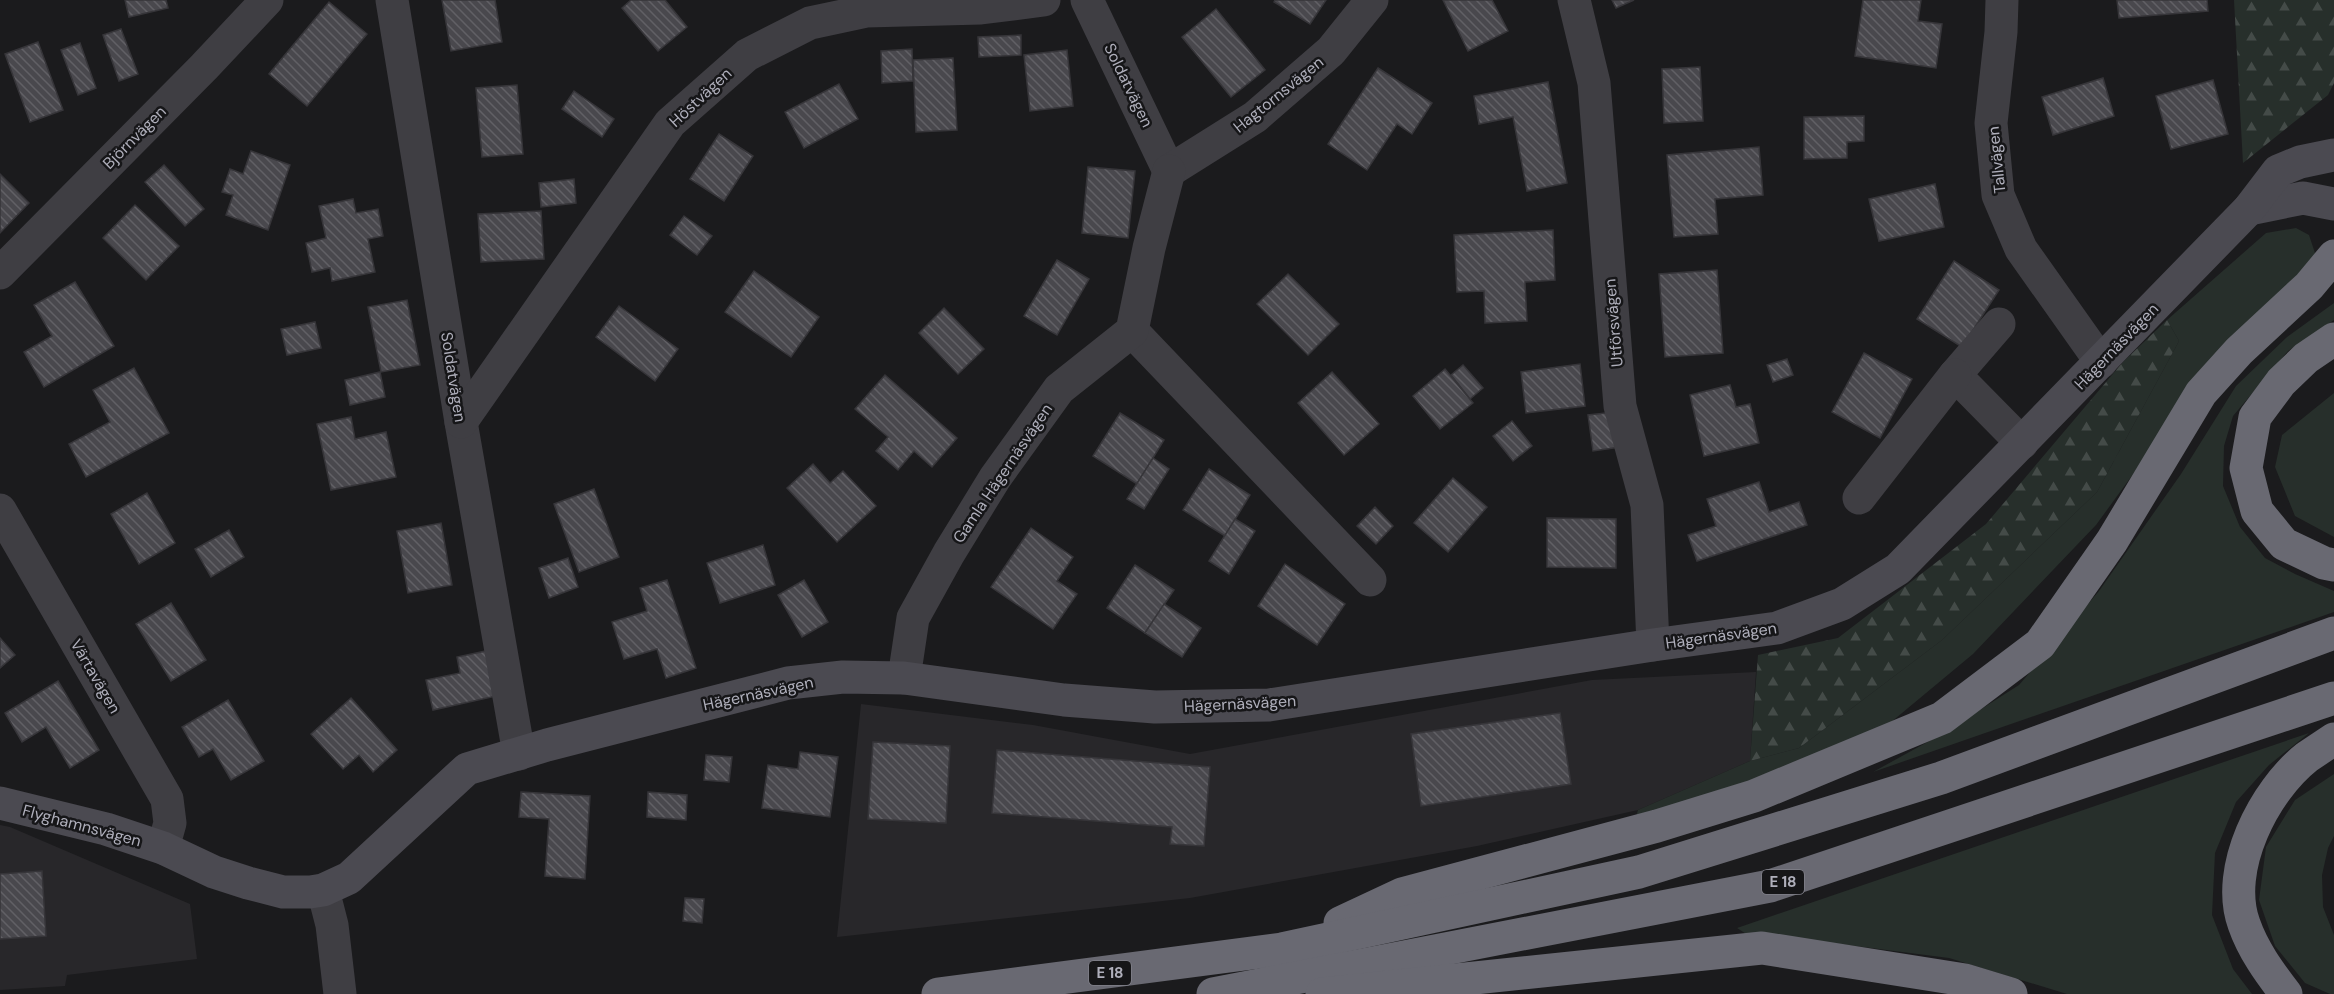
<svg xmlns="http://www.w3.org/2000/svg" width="2334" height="994" viewBox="0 0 2334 994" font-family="'DM Sans',sans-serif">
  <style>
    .built { fill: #28272a }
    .grass { fill: #272f2b }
    .forest { fill: url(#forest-firs) }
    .building { fill: url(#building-back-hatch); stroke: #363539; stroke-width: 1.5 }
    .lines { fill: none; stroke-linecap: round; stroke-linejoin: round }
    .street { stroke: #3f3e43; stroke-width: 33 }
    .secondary { stroke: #4b4a51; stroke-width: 33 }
    .highway { stroke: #696972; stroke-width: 33 }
    .labels { text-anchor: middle; stroke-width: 5; stroke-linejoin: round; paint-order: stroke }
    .shield { fill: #161618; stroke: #81818a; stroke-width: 1.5 }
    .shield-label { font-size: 15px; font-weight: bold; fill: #afafbb }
    .street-label { font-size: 16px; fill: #afafbb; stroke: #161618 }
  </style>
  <defs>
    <pattern id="forest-firs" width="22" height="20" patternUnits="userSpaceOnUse" patternTransform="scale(1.5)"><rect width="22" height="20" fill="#272f2b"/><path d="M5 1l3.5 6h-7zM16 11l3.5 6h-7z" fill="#444b48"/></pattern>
    <pattern id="building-back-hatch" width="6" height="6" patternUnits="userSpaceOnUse" patternTransform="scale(1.5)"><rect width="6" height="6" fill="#49484d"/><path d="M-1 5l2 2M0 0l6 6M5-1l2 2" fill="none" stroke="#616065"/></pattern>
  </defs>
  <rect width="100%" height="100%" fill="#1b1b1d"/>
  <g class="built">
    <path d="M1756 672 1750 761 1638 810 1477 846 1190 898 837 937 861 704 1033 725 1190 754 1592 680Z"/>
    <path d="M0 825 10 827 190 904 197 959 67 975 65 986 0 990Z"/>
  </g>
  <g class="grass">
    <path d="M2296 228 2309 235 2316 256 2217 359 2096 525 1973 654 1890 723 1788 768 1635 820 1638 810 1750 761 1799 748 1942 640 2097 492 2179 341 2167 320 2266 233Z"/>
    <path d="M2334 303V320L2288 351 2233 416 2224 446 2223 486 2240 527 2265 558 2295 574 2334 591V612L1873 772 1942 734 2019 685 2099 591 2181 474 2236 386 2287 337Z"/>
    <path d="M2334 393V537L2295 516 2275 467 2282 435Z"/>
    <path d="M2309 733 2269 765 2236 802 2215 853 2212 915 2233 969 2252 994H2067L1949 958 1824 942 1751 937 1737 928Z"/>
    <path d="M2334 774V836L2328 848 2322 875 2323 907 2334 935V994H2330L2305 983 2275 946 2259 900 2266 847 2295 800Z"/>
  </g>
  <g class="forest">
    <path d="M2234 0H2334V83L2328 95 2243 163Z"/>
    <path d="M2167 320 2179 341 2097 492 1942 640 1799 748 1750 761 1758 655 1838 638 1986 524 2123 362Z"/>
  </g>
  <g class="building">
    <path d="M125 0H166L168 8 129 17Z"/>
    <path d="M442 0H495L502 42 451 51Z"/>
    <path d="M631 0H665L687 27 658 51 622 8Z"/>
    <path d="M1275 0H1326L1310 24 1274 2Z"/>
    <path d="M1443 0H1492L1508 31 1468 51Z"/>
    <path d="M1612 0H1634L1616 8Z"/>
    <path d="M1863 0H1921L1918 21 1942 24 1936 68 1855 56Z"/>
    <path d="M2117 0H2207L2208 11 2119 18Z"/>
    <path d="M329 2 367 34 307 106 269 74Z"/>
    <path d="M1216 9 1265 70 1231 97 1182 37Z"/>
    <path d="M121 29 138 74 119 81 103 35Z"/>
    <path d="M1021 35V55L979 57 978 37Z"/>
    <path d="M38 42 63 110 30 122 5 54Z"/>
    <path d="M80 43 96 88 78 95 61 50Z"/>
    <path d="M912 49 913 81 882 83 881 51Z"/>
    <path d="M1067 50 1073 106 1030 111 1024 55Z"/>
    <path d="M953 58 957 130 916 132 913 60Z"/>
    <path d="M1700 67 1703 121 1664 123 1662 69Z"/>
    <path d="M1378 68 1432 103 1412 134 1397 124 1367 170 1328 144Z"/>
    <path d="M2103 78 2114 116 2053 135 2042 97Z"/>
    <path d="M2213 80 2228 134 2171 149 2156 96Z"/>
    <path d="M1548 82 1567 183 1527 191 1513 117 1479 124 1474 96Z"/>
    <path d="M839 84 858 119 804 148 785 112Z"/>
    <path d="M517 85 523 154 482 157 476 88Z"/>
    <path d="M574 91 614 119 602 137 562 109Z"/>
    <path d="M1864 116V141L1847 142V158L1804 159V117Z"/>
    <path d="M719 134 753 156 724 201 690 179Z"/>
    <path d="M1759 147 1763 195 1715 199 1718 234 1674 237 1667 155Z"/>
    <path d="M251 151 290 165 268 230 226 215 233 195 222 192 230 169 243 174Z"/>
    <path d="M164 165 204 209 185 226 145 182Z"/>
    <path d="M1088 167 1135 171 1128 238 1082 233Z"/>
    <path d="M0 174 29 203 0 233Z"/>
    <path d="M574 179 576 203 541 207 539 183Z"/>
    <path d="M1935 184 1944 227 1879 241 1869 199Z"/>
    <path d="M353 199 356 213 378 209 383 236 368 239 375 272 332 281 330 268 312 272 306 243 326 238 319 206Z"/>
    <path d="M135 205 179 246 146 280 103 238Z"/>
    <path d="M541 211 544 259 481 262 478 214Z"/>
    <path d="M684 216 712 236 697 255 670 235Z"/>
    <path d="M1553 230 1555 280 1525 282 1527 321 1485 323 1484 291 1457 292 1454 235Z"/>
    <path d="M1057 260 1089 279 1057 335 1024 316Z"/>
    <path d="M1954 261 1999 290 1962 347 1917 319Z"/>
    <path d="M1717 270 1723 353 1665 357 1659 274Z"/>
    <path d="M754 271 819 317 791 357 725 312Z"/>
    <path d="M1288 274 1339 324 1308 355 1257 304Z"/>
    <path d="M75 282 114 346 44 387 24 352 52 336 34 305Z"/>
    <path d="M407 300 420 365 381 372 368 307Z"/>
    <path d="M619 306 678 349 655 381 596 337Z"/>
    <path d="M944 308 984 349 958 374 919 333Z"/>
    <path d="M315 322 321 348 287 355 281 329Z"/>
    <path d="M1864 353 1912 379 1880 438 1832 412Z"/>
    <path d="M1787 359 1793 375 1773 382 1767 365Z"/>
    <path d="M1580 364 1585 406 1526 413 1521 372Z"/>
    <path d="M1463 365 1483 388 1470 399 1451 375Z"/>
    <path d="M134 368 169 433 86 477 69 444 110 422 93 390Z"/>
    <path d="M1445 369 1473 403 1440 429 1413 396Z"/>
    <path d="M380 372 385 397 350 405 345 380Z"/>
    <path d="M1332 372 1379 424 1344 455 1298 403Z"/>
    <path d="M885 375 957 438 932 467 914 451 898 470 876 451 888 437 855 409Z"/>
    <path d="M1730 385 1736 407 1750 404 1759 443 1704 456 1690 395Z"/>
    <path d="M1615 412 1620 447 1593 451 1588 415Z"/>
    <path d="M1120 413 1164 440 1137 484 1093 456Z"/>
    <path d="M351 417 355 439 386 432 396 477 331 490 317 424Z"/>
    <path d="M1512 421 1532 446 1513 461 1493 436Z"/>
    <path d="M1153 458 1169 469 1144 509 1127 499Z"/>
    <path d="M813 464 830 483 843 471 876 506 837 542 787 488Z"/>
    <path d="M1209 469 1250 495 1225 536 1183 510Z"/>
    <path d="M1453 478 1487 507 1448 552 1414 523Z"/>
    <path d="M1759 482 1769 512 1799 502 1807 525 1697 561 1688 535 1716 526 1707 499Z"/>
    <path d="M594 489 619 557 579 572 554 504Z"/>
    <path d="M147 493 175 543 139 564 111 514Z"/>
    <path d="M1375 507 1393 526 1376 544 1357 526Z"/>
    <path d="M1547 518 1616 519V568L1547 567Z"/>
    <path d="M1235 519 1255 531 1229 574 1209 561Z"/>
    <path d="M441 523 452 585 408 593 397 531Z"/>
    <path d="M1031 528 1073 557 1057 581 1077 594 1053 629 991 587Z"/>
    <path d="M229 530 244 557 211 577 195 549Z"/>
    <path d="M763 545 775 585 720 603 707 563Z"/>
    <path d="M568 558 578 587 549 598 539 568Z"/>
    <path d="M1285 564 1345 604 1317 645 1258 606Z"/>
    <path d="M1135 565 1174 590 1145 633 1107 608Z"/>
    <path d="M667 580 696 668 666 678 657 649 624 659 612 622 647 611 640 588Z"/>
    <path d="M804 580 828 622 802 637 778 595Z"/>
    <path d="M171 603 206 660 171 681 136 624Z"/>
    <path d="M1164 604 1201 628 1182 657 1145 633Z"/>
    <path d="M0 638 15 655 0 668Z"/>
    <path d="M486 651 496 696 433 710 426 680 460 673 457 657Z"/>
    <path d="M58 681 99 750 70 768 46 727 22 742 5 713Z"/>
    <path d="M351 698 397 750 373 772 359 755 343 769 311 734Z"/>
    <path d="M228 700 264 761 231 780 213 749 199 757 182 727Z"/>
    <path d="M1560 713 1571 784 1421 806 1411 734Z"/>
    <path d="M873 742 950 746 946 823 868 819Z"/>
    <path d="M997 750 1210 767 1204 846 1170 844 1172 827 992 813Z"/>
    <path d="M800 752 838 757 830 817 762 808 768 765 798 769Z"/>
    <path d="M706 755 732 757 729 782 704 780Z"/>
    <path d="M521 792 590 796 585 879 545 876 549 819 519 817Z"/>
    <path d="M648 792 687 795 686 820 647 817Z"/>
    <path d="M42 871 46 936 0 939V874Z"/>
    <path d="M685 898 704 899 702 923 683 921Z"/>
  </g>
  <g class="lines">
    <g class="street">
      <path d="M392 0 461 422 519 754"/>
      <path d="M1087 0 1169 171"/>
      <path d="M1574 0 1594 83 1620 406 1647 505 1653 645"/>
      <path d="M2002 0 2001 32 1991 123 1998 195 2021 249 2101 362"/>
      <path d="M1169 171 1255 117 1331 51 1372 0"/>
      <path d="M0 273 204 67 267 0"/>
      <path d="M1999 324 1955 375 2022 443"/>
      <path d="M1132 331 1370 580"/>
      <path d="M461 422 670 123 747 55 810 23 866 11 981 8 1044 0"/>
      <path d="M1859 498 1955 375"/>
      <path d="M0 510 167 799 170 823 163 848"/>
      <path d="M904 678 913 618 949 553 995 478 1059 389 1132 331 1149 248 1169 171"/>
      <path d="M323 890 332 925 340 994"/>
    </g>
    <g class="secondary">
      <path d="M2249 209 2303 198 2334 204"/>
      <path d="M0 803 106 829 163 848 214 872 248 883 283 892H310L323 890 349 878 467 769 547 745 788 683 843 677 904 678 1064 700 1155 707 1269 705 1653 645 1777 628 1842 604 1898 569 2249 209 2278 171 2300 162 2334 155"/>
    </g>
    <g class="highway">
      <path d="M2334 339 2306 358 2281 382 2255 417 2246 468 2257 511 2284 544 2324 563 2334 565"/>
      <path d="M1340 923 1402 894 1657 826 1754 796 1942 718 2040 644 2112 541 2201 393 2239 351 2309 286 2334 256"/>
      <path d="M938 994 1282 949 1639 872 1941 778 2334 633"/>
      <path d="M1213 994 1770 886 2334 698"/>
      <path d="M1322 994 1762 948 1965 980 2011 994"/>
      <path d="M2286 994C2269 972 2253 950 2244 924 2224 869 2264 791 2307 757 2316 751 2325 745 2334 739"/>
    </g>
  </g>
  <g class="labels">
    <g class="shield">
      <rect x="1762" y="870" width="42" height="24" rx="4.5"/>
      <rect x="1089" y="961" width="42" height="24" rx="4.5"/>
    </g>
    <g class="shield-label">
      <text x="1783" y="887">E 18</text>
      <text x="1110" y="978">E 18</text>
    </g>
    <g class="street-label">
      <text transform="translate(1129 85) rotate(64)" y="6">Soldatvägen</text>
      <text transform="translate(1278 94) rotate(-39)" y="6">Hagtornsvägen</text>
      <text transform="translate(700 97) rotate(-43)" y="6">Höstvägen</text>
      <text transform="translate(134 137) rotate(-45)" y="6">Björnvägen</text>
      <text transform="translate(1996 160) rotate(-96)" y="6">Tallvägen</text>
      <text transform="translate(1613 323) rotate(-95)" y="6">Utförsvägen</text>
      <text transform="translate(2116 346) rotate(-46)" y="6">Hägernäsvägen</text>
      <text transform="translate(454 377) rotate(81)" y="6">Soldatvägen</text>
      <text transform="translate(1002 473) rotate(-56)" y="6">Gamla Hägernäsvägen</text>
      <text transform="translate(1721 635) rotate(-8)" y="6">Hägernäsvägen</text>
      <text transform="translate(96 676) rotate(60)" y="6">Värtavägen</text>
      <text transform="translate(758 693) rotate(-12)" y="6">Hägernäsvägen</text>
      <text transform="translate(1240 703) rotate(-3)" y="6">Hägernäsvägen</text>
      <text transform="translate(82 825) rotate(15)" y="6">Flyghamnsvägen</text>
    </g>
  </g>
</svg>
